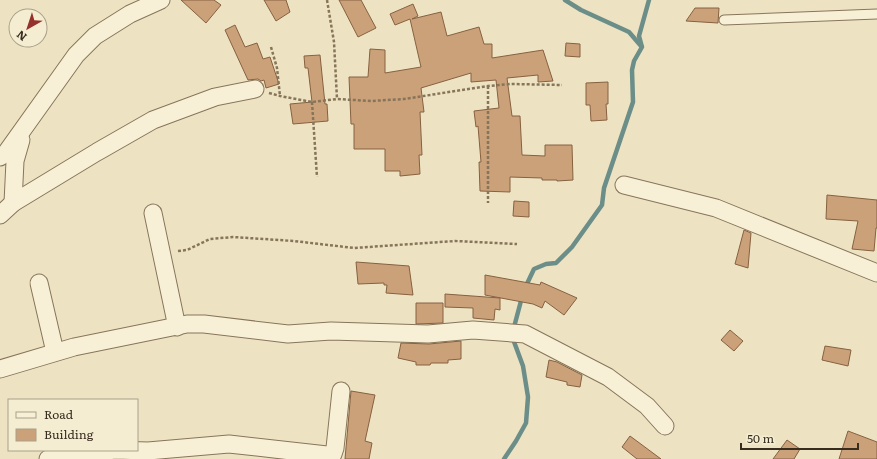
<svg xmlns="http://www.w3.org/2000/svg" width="877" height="459" viewBox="0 0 877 459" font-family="Literata,serif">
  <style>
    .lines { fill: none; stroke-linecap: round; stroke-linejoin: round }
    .stream { stroke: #6c8e88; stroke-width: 4.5 }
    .building { fill: #cba17a; stroke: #866140 }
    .service-casing { stroke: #87755a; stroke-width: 11 }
    .minor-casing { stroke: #87755a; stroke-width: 19 }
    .path { stroke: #87755a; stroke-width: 2.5; stroke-dasharray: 3 2; stroke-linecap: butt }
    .service { stroke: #f8f0d6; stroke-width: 9 }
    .minor { stroke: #f8f0d6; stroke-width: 17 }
  </style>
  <rect width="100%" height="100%" fill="#ede3c3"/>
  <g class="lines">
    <g class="stream">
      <path d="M565 0 581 10 629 32 641 46"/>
      <path d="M525 288 534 269 546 264 556 263 572 247 602 205 604 188 633 102 632 70 634 61 642 47 639 36 649 0"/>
      <path d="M504 459 516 441 526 423 528 397 523 366 513 339V331L522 297"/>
    </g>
  </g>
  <g class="building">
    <path d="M181 0H214L221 5 206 23Z"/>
    <path d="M264 0H286L290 12 276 21Z"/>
    <path d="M339 0H361L376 28 358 37Z"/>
    <path d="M413 4 418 16 412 19 441 12 447 36 479 27 484 44H492V58L543 50 553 81 538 82V75L507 78 512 116H520L522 155 545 156V145H572L573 180 557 181V180H542V178L510 177V192L480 191 479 162H481L478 126 476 127 474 111 499 108 496 80 471 82V73L421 88 424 112H420L422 155H419L420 174 400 176V171H385V149H354V124H351L349 77H368L370 49 385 50V73L421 67 410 19 395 25 390 14Z"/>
    <path d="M695 8H719L718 23 686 21Z"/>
    <path d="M235 25 245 47 257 43 263 59 270 57 279 84 266 88 264 80 261 81 258 79 248 80 225 30Z"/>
    <path d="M566 43 580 44V57L565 56Z"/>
    <path d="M320 55 325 104H327L328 121 293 124 290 104 312 102 308 68H305L304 56Z"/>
    <path d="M608 82V104H606L607 120 591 121 590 105H586V83Z"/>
    <path d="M827 195 877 200V228H876L874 251 852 249 858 221 826 219Z"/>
    <path d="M514 201 529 202V217L513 216Z"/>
    <path d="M744 230 751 233 748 268 735 264Z"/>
    <path d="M356 262 409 266 413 295 386 293 387 285H384V283L358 284Z"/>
    <path d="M485 275 540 285 541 282 577 298 564 315 545 301 542 308 533 304 485 295Z"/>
    <path d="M445 294 500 298V310L495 309 494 320 473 318V308L445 307Z"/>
    <path d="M416 303H443V323L416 324Z"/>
    <path d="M730 330 743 341 734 351 721 340Z"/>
    <path d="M461 341V359L448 360V363H431L430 365H416V362L398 358 401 343 429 344Z"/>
    <path d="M825 346 851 350 848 366 822 360Z"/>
    <path d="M549 360 557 362 582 375 580 387 567 385V382L546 377Z"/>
    <path d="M351 391 375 395 365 441 372 443 369 459H345Z"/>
    <path d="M848 431 877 442V459H839Z"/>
    <path d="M630 436 661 459H637L622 447Z"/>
    <path d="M787 440 800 449 794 459H773Z"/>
  </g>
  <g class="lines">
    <g class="service-casing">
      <path id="service" d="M724 20 877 14"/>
    </g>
    <g class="minor-casing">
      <g id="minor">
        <path d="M0 157 6 153 76 55 95 36 130 14 161 0"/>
        <path d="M624 185 716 208 877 273"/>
        <path d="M13 203 15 161 21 140"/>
        <path d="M153 213 177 327"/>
        <path d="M0 215 13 203 97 152 153 120 215 97 255 89"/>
        <path d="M39 283 55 352"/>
        <path d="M0 369 74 347 187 324H204L288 334 331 331 428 334 473 330 525 334 608 377 647 406 665 426"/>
        <path d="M48 459 115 450 148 451 229 444 327 455 333 454 335 448 341 391"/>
      </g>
    </g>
    <g class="path">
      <path d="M327 0 334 42 337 99"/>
      <path d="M271 47 277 68 280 96"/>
      <path d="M488 86V203"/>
      <path d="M269 93 280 96 312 102 337 99 371 101 404 99 488 86 511 84 562 85"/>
      <path d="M312 102 317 177"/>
      <path d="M178 251 187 250 210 239 233 237 294 241 354 248 455 241 517 244"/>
    </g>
    <use href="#service" class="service"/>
    <use href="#minor" class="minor"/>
  </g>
  <rect x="8" y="399" width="130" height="52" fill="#f5edd2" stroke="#a9a08a"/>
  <rect x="16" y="412" width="20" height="6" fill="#f8f0d6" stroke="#a9a08a"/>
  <text x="44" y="419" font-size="12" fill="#372c1e">Road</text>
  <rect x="16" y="429" width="20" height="12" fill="#cba17a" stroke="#a9a08a"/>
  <text x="44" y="439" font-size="12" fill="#372c1e">Building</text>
  <g transform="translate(28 28) rotate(219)"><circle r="19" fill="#f5edd2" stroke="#a9a08a"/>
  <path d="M0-3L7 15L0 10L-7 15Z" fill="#95322b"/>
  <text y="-6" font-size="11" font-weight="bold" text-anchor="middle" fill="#372c1e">N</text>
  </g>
  <path d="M741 443v6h117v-6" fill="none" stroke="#372c1e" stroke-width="2"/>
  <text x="747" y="443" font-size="12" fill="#372c1e" stroke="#f5edd2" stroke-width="3" paint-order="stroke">50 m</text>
</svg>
